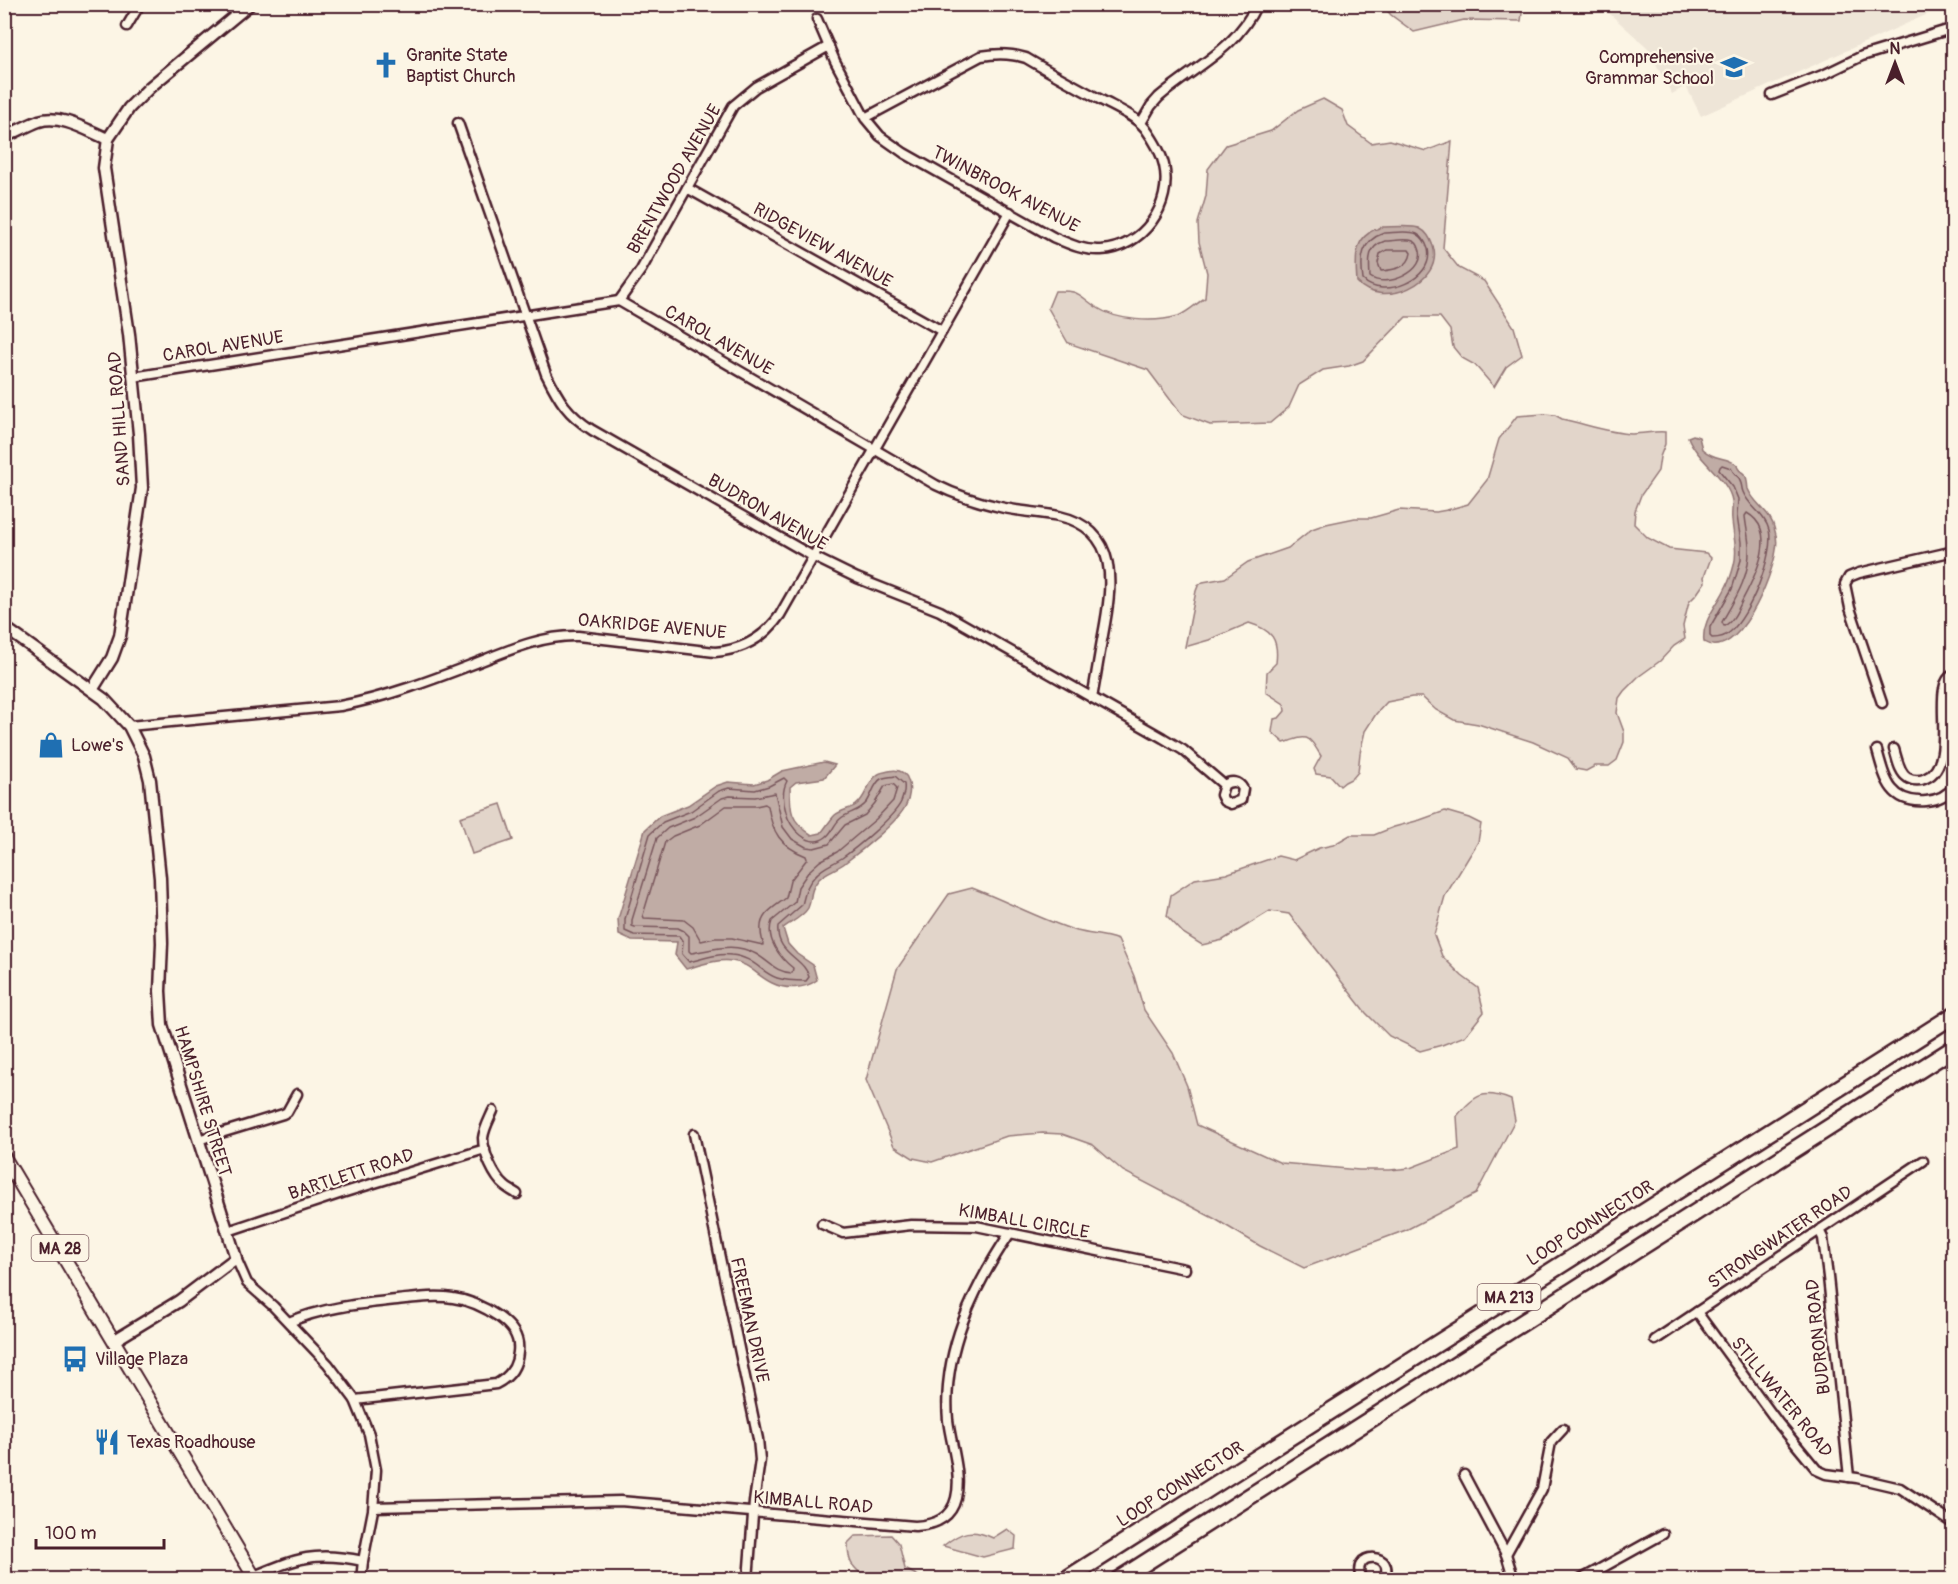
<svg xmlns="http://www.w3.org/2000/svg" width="1958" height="1584" viewBox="0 0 1958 1584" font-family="Pangolin,sans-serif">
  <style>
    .built { fill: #eee5d7 }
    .green { fill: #e2d5ca; stroke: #967a7a; stroke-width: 1.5 }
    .water { fill: #c0aca5; stroke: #917474; stroke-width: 1.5 }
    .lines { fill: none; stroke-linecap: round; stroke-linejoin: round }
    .shore { stroke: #79575c; stroke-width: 1.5 }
    .minor-casing { stroke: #4a1f2b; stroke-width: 13 }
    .tertiary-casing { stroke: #4a1f2b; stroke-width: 15 }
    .primary-casing { stroke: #4a1f2b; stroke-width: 16 }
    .motorway-casing { stroke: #4a1f2b; stroke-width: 20 }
    .minor { stroke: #fcf5e5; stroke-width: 8 }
    .tertiary { stroke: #fcf5e5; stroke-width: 10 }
    .primary { stroke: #fcf5e5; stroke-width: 12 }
    .motorway { stroke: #fcf5e5; stroke-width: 15 }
    .labels { text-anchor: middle; stroke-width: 4.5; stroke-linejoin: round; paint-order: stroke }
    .shield { fill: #fcf5e5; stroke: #7f5f63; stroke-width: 1.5 }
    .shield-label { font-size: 16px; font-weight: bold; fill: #4a1f2b }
    .poi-label { font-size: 18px; fill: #4a1f2b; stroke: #fcf5e5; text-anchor: start }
    .street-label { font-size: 18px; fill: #4a1f2b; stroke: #fcf5e5 }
  </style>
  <rect width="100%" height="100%" fill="#fcf5e5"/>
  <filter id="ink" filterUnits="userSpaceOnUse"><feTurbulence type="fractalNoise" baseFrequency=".0167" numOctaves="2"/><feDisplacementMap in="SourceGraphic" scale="12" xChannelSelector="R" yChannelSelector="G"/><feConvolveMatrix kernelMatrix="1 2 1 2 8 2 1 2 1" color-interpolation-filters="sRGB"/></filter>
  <g filter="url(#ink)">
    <path class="built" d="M1600 5H1948L1701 116 1686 86 1672 94 1647 47Z"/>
    <g class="green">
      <path d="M1382 5H1523L1521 21 1464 20 1414 32 1391 15Z"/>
      <path d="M1323 99 1342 110 1348 126 1371 143 1390 140 1426 151 1452 141 1443 248 1459 268 1484 281 1514 327 1522 355 1506 367 1494 387 1475 365 1462 358 1453 347 1450 330 1440 317H1406L1363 361 1349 366 1323 370 1299 385 1289 407 1270 423 1210 425 1181 414 1148 370 1068 343 1048 308 1055 291C1080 290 1077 294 1096 307 1117 321 1154 323 1178 316 1187 313 1197 303 1205 298L1207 273 1199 242 1198 223 1206 196 1208 169 1226 145 1271 131 1298 110Z"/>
      <path d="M1544 414 1555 415 1562 419C1585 424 1609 433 1632 434 1644 434 1654 431 1665 432V444L1660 457 1658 471 1641 495 1635 511 1634 524 1648 538 1669 549 1706 553 1711 558 1704 577 1705 582 1696 595 1689 602 1683 626 1685 639 1674 646 1660 661 1638 677 1624 691 1619 698 1617 713 1624 732V742L1617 760 1609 766H1595L1586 771 1576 769 1568 758 1533 742 1478 724 1454 720 1436 710 1422 697H1412L1387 702 1376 714 1365 731 1360 753 1358 772 1353 778 1345 782 1340 786 1331 776 1316 774 1314 769 1321 756C1308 735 1309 734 1284 743L1272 732 1274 719 1279 718 1285 711 1284 704 1266 692 1267 672 1276 663C1279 639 1272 630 1249 623L1209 640 1185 647 1196 591 1198 586 1203 582 1225 578 1248 562 1288 548 1312 529 1326 524 1355 518H1371L1399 510 1436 512 1447 510 1468 504 1487 480 1499 439 1517 416Z"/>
      <path d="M501 804 513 840 472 854 460 817Z"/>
      <path d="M1445 811 1469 818 1481 824 1478 842 1445 896 1434 935 1442 956 1462 976 1478 988 1484 1012 1465 1036 1442 1045 1420 1051 1389 1036 1366 1013 1289 914 1270 911 1223 940 1202 945 1183 933 1167 916 1171 895 1195 879 1226 874 1278 856 1294 860 1319 848 1333 845 1350 835H1374L1394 827 1420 820Z"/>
      <path d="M972 888C1007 901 1041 920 1077 931 1092 935 1102 934 1118 940L1134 976 1144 1010 1173 1053 1187 1086 1197 1125 1281 1163 1359 1170H1390L1410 1168 1459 1149 1457 1116C1475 1094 1484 1089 1511 1100L1515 1120 1476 1194 1406 1230 1304 1268 1260 1246 1215 1219 1123 1171 1093 1145 1062 1134 1043 1133 1007 1136 932 1162 913 1158 894 1146 866 1080 897 969 949 894Z"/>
      <path d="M1007 1529 1016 1536 1015 1549 983 1557 943 1546C961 1531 972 1528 993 1538Z"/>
      <path d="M891 1535 899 1544 905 1569 924 1579H867C852 1566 848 1564 848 1543L855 1536Z"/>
    </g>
    <g class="water">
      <path d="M1382 227C1391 227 1412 225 1419 228 1427 232 1430 238 1433 246 1445 283 1381 310 1357 282 1356 266 1353 243 1369 233 1372 230 1378 229 1382 227Z"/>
      <path d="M1693 435 1699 437 1702 449C1715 461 1727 456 1737 465 1738 472 1741 470 1745 475 1748 479 1747 485 1748 489 1755 506 1771 510 1775 531 1777 537 1777 544 1776 550 1773 574 1739 663 1704 642 1701 621 1718 605 1726 587 1730 580 1732 573 1734 565 1738 550 1733 535 1732 520 1731 513 1733 507 1732 501 1729 479 1697 460 1688 437Z"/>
      <path d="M824 762 835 765 824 778 796 782 790 787C790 811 790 821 812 835L821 833C826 827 830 820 835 815 841 810 850 809 856 805 866 798 867 783 877 775 880 772 885 772 889 771 911 766 913 791 906 805 899 821 861 851 846 862 838 869 827 871 819 879 808 892 813 897 808 908 803 917 791 922 783 928L788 944 797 954 813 965 817 980C805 989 786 990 772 983 757 976 749 963 732 961 716 959 701 965 686 969L675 955 677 942 632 941 619 935 618 919 645 830 660 816 688 805 716 786 728 782 754 784 767 780 782 771Z"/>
    </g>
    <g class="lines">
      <g class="shore">
        <path d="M1384 233C1393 233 1409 230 1417 234 1423 237 1426 243 1428 249 1435 280 1382 300 1363 280 1360 258 1361 241 1384 233Z"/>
        <path d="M1385 241C1393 241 1406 238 1413 241 1416 242 1418 245 1419 248 1429 271 1386 289 1370 277 1369 260 1367 247 1385 241Z"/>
        <path d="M1387 250H1409L1411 253C1409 268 1394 270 1381 271L1378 263 1380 254Z"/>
        <path d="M1722 465 1731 468C1733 473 1735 474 1739 478 1742 482 1741 487 1743 492 1749 507 1765 514 1769 530 1775 554 1749 617 1730 632 1725 637 1719 638 1712 638L1710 636V627L1732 589 1741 560V542L1737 516 1738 499 1733 487 1719 470 1720 467Z"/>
        <path d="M1747 513C1779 531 1755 576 1743 599 1738 609 1734 621 1724 626L1722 622C1735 599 1750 576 1749 549 1749 538 1746 527 1745 516Z"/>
        <path d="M895 776 904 784C905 790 903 797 901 802 894 817 856 848 842 858 833 864 822 867 815 876 806 885 805 894 802 905L778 926C775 954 805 958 809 977L806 981C797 981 786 981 777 978 760 972 754 957 731 955 716 953 703 959 689 962L682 954 683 942 679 936 634 935 625 931V919L650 834 663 822 691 811 719 791 729 788 755 790 769 786 784 778 787 781C782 790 783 802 786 812 789 827 809 850 826 837 832 833 834 824 840 819 849 811 858 813 867 802 872 795 874 783 881 779 885 777 891 777 895 776Z"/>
        <path d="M893 784 897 788 893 801 876 819 837 852 820 861 809 871 798 887 795 902 772 921C765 939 780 958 793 968L792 973C775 972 770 962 756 954 733 941 713 950 691 953L689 951V936L684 931 678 928 635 927 632 926V920L657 838 668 828 695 817 722 798 730 796 755 797 775 793 783 827 792 839 806 847 814 848 829 844 845 825 865 815 875 803 885 786Z"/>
        <path d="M765 804 768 806C772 832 780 846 806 856L807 859 790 881 786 898C775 907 759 914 761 931 761 937 763 940 763 945L732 938H715L701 941 693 927 684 920 644 918 643 915 665 842 673 836 700 825 726 806H756Z"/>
      </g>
      <g class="minor-casing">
        <g id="minor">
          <path d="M817 19 835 61 865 118 880 136 904 153 1053 237C1069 244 1084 251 1101 250 1143 248 1173 205 1164 165 1161 151 1153 139 1145 128 1135 116 1116 108 1103 101 1077 87 1051 73 1026 58 1010 53 997 53 981 56L865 118"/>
          <path d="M127 26 140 4"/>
          <path d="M1772 95 1825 74 1862 56 1954 28"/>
          <path d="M458 123 546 374C559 400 567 414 592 430L814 557 857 578 940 611 1163 738 1183 750 1224 785 1221 795 1224 801 1231 804 1241 800 1243 789C1239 781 1231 780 1224 785"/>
          <path d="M1141 123 1151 106 1159 97C1195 66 1236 50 1257 4"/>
          <path d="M687 188 942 331"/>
          <path d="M619 301 641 270 733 106 756 87 829 46"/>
          <path d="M133 377 619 301 936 485C956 495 978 502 1000 507 1020 512 1040 512 1059 516 1121 530 1112 587 1103 635 1099 656 1096 677 1092 698"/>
          <path d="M1882 703 1850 608 1845 584 1849 577 1859 573 1954 551"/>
          <path d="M129 726 340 706C387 697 432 680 476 663 509 650 543 635 578 636L715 652C743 650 764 638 780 615L1010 212"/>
          <path d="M1894 749C1897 758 1899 773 1908 778 1913 781 1921 781 1926 778 1953 766 1939 712 1944 689 1945 682 1948 677 1954 674"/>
          <path d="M1877 750C1885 779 1890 804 1926 801 1937 800 1947 796 1954 786"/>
          <path d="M493 1111C489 1120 484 1129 483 1138 483 1153 494 1177 505 1186 508 1189 513 1191 517 1194"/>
          <path d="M694 1134 758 1439 760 1460 754 1502 748 1580"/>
          <path d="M198 1140 283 1114 287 1112 297 1094"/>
          <path d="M822 1224 843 1233 911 1225 976 1226 1185 1269"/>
          <path d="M1819 1230 1823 1238 1828 1277 1849 1477"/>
          <path d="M228 1231 342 1193 485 1149"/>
          <path d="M236 1258 247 1283 273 1306 328 1364 355 1400 369 1434 376 1470 373 1510 363 1561 361 1580"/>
          <path d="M1697 1312 1779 1424 1817 1470 1826 1474 1857 1478 1900 1488 1954 1524"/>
          <path d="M289 1322C324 1307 360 1304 397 1300 416 1298 435 1295 453 1298 469 1300 486 1308 499 1317 511 1326 520 1336 518 1352 517 1367 510 1377 496 1384L355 1400"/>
          <path d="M1655 1340 1923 1161"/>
          <path d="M1464 1475 1506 1554 1514 1580"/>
          <path d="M374 1507 620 1501 915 1526C934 1525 951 1519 956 1498 962 1473 951 1445 948 1420 942 1352 973 1288 1010 1233"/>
          <path d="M1506 1554 1542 1489 1551 1442 1563 1429"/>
          <path d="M254 1576C297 1558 315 1551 363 1561"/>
          <path d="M1362 1580C1347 1549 1400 1552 1383 1580"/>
          <path d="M1580 1580 1663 1534"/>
        </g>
      </g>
      <g class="tertiary-casing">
        <g id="tertiary">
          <path d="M4 137C16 132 28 125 39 121 62 114 88 131 108 139"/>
          <path d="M4 627 104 699 129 726 144 756 150 780 160 878 162 943 160 991 162 1025 236 1258 179 1301 115 1340"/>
          <path d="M92 690 112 658 120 636 142 488 139 434 129 334 104 168 108 139 129 108 150 87 250 4"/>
        </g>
      </g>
      <g class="primary-casing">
        <path id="primary" d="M4 1157 256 1580"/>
      </g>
      <g class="motorway-casing">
        <g id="motorway">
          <path d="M1065 1580 1954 1015"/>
          <path d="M1118 1580 1954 1048"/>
        </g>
      </g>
      <use href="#minor" class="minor"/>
      <use href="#tertiary" class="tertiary"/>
      <use href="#primary" class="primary"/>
      <use href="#motorway" class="motorway"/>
    </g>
  </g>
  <defs>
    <g id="church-bare" transform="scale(2.07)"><path d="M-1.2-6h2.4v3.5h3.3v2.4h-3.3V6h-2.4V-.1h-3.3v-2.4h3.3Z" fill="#1f6fb2" stroke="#fcf5e5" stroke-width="2.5" paint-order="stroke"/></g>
    <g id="school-bare" transform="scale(2.07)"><path d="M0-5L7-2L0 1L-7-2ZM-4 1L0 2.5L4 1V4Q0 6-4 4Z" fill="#1f6fb2" stroke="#fcf5e5" stroke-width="2.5" paint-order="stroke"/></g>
    <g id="shop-bare" transform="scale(2.07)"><path d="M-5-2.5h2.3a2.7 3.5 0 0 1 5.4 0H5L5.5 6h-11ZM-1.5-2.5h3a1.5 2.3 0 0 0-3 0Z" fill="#1f6fb2" stroke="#fcf5e5" stroke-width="2.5" paint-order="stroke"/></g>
    <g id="bus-bare" transform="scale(2.07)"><path d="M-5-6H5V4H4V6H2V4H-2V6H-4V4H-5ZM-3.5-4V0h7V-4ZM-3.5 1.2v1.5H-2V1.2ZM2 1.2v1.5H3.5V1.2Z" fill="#1f6fb2" stroke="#fcf5e5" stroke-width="2.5" paint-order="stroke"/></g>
    <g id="restaurant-bare" transform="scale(2.07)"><path d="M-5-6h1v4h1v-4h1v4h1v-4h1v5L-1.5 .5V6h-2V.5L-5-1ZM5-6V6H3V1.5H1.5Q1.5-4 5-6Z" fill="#1f6fb2" stroke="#fcf5e5" stroke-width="2.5" paint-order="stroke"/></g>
  </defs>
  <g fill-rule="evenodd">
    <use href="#church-bare" x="386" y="65"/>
    <use href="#school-bare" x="1734" y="67"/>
    <use href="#shop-bare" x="51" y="745"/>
    <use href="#bus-bare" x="75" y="1359"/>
    <use href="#restaurant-bare" x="107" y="1442"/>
  </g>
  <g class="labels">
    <g class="shield">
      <rect x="31.5" y="1235" width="57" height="26" rx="4.5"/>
      <rect x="1477.5" y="1284" width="63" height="26" rx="4.5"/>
    </g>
    <g class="shield-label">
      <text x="60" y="1254">MA 28</text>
      <text x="1509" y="1303">MA 213</text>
    </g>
    <g class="poi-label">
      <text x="406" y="61">Granite State<tspan x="406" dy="21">Baptist Church</tspan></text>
      <text x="1714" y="63" text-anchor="end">Comprehensive<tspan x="1714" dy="21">Grammar School</tspan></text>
      <text x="71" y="751">Lowe's</text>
      <text x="95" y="1365">Village Plaza</text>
      <text x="127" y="1448">Texas Roadhouse</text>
    </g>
    <g class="street-label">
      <text transform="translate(674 179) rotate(-60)" y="6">BRENTWOOD AVENUE</text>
      <text transform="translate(1006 189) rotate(28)" y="6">TWINBROOK AVENUE</text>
      <text transform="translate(823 245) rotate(29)" y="6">RIDGEVIEW AVENUE</text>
      <text transform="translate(719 340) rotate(30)" y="6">CAROL AVENUE</text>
      <text transform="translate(223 346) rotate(-9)" y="6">CAROL AVENUE</text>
      <text transform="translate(119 419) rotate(-94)" y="6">SAND HILL ROAD</text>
      <text transform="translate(768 512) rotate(30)" y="6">BUDRON AVENUE</text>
      <text transform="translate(652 626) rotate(5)" y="6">OAKRIDGE AVENUE</text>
      <text transform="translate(203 1101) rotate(73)" y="6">HAMPSHIRE STREET</text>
      <text transform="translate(351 1174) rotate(-18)" y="6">BARTLETT ROAD</text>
      <text transform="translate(1024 1221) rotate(10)" y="6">KIMBALL CIRCLE</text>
      <text transform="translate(1590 1223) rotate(-32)" y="6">LOOP CONNECTOR</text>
      <text transform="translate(1780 1237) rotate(-34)" y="6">STRONGWATER ROAD</text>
      <text transform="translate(750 1320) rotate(78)" y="6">FREEMAN DRIVE</text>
      <text transform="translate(1818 1337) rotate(-96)" y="6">BUDRON ROAD</text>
      <text transform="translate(1782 1397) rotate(51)" y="6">STILLWATER ROAD</text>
      <text transform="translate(1180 1484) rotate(-32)" y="6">LOOP CONNECTOR</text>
      <text transform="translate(813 1502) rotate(5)" y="6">KIMBALL ROAD</text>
    </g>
  </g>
  <rect width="1958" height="1584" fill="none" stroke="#fcf5e5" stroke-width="24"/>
  <rect x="12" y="12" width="1934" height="1560" fill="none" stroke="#4a1f2b" stroke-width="2" filter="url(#ink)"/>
  <g transform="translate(1895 63)" stroke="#fcf5e5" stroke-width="4.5" paint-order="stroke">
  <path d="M0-4.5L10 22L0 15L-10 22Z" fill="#4a1f2b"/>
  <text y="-9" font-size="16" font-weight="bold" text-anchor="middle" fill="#4a1f2b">N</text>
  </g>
  <path d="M36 1539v9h128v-9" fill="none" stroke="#4a1f2b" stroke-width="3"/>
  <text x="45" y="1539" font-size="18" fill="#4a1f2b" stroke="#fcf5e5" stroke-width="4.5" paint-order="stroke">100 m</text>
</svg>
